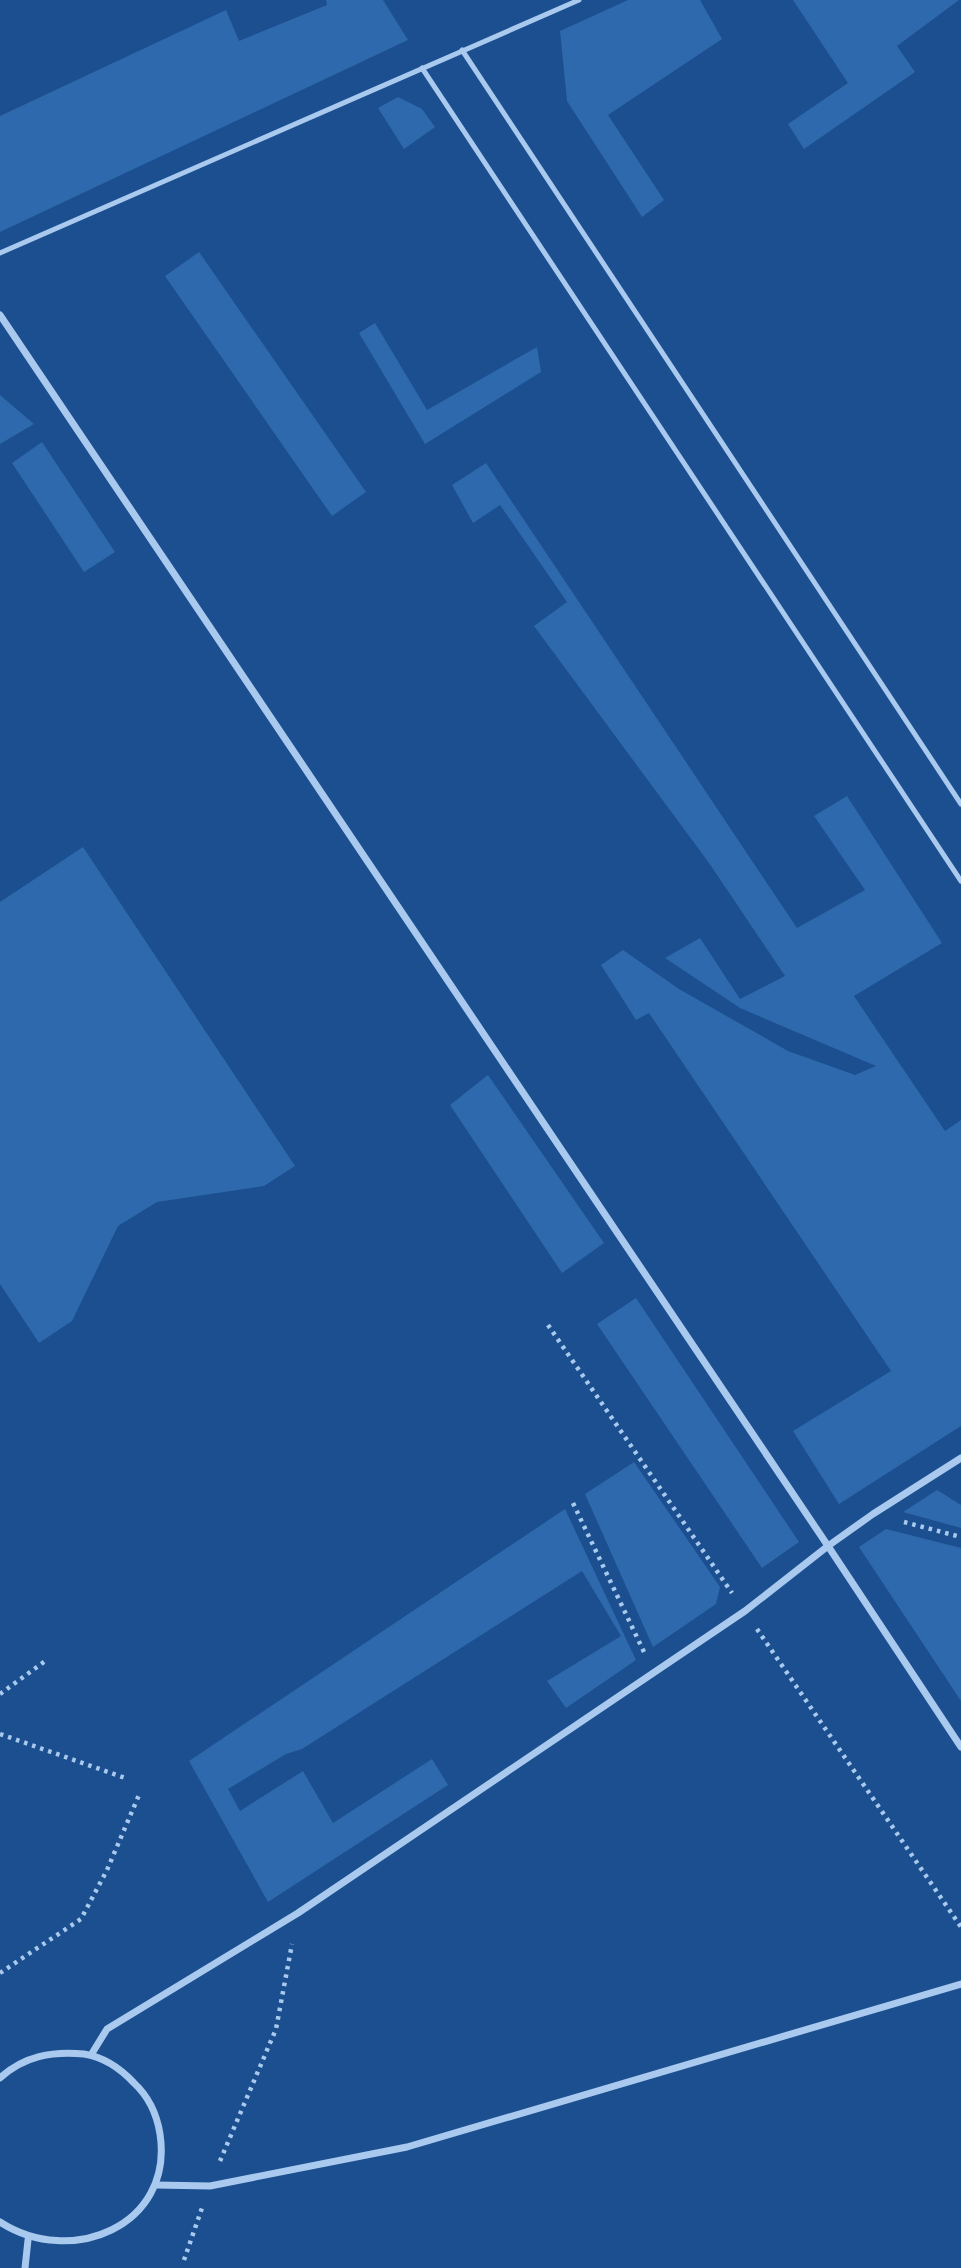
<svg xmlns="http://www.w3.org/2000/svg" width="961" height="2268" viewBox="0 0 961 2268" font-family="Cabin,sans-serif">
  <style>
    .grass { fill: #2e69ad }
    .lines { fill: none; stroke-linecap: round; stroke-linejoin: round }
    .path { stroke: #a9c9ee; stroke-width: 4.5; stroke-dasharray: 3.5 5; stroke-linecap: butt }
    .service { stroke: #a9c9ee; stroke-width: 5 }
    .minor { stroke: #a9c9ee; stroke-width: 7 }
  </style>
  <rect width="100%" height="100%" fill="#1b4f8f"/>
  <g class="grass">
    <path d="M326 0H383L408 40 0 232V116L226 10 239 41 327 5Z"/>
    <path d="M628 0H700L722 39 608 115 664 200 642 217 567 101 560 31Z"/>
    <path d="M793 0H959L897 46 915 72 804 149 788 124 848 83Z"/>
    <path d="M398 97 422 109 435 127 404 149 378 108Z"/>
    <path d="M199 252 366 492 332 516 165 276Z"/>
    <path d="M375 323 427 410 537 347 541 372 425 444 359 333Z"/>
    <path d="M0 395 34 424 0 444Z"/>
    <path d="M42 442 115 552 84 572 12 463Z"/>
    <path d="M486 463 797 928 865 890 814 816 847 796 942 943 854 996 945 1131 961 1120V1426L839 1504 793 1431 891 1371 649 1013 636 1020 601 965 623 950 679 989 788 1051 855 1075 876 1066 740 1008 665 958 700 938 740 999 785 976 709 863 534 626 567 602 500 505 473 523 452 485Z"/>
    <path d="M83 847 295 1166 264 1186 157 1202 118 1226 72 1321 39 1343 0 1284V902Z"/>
    <path d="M488 1075 604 1243 562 1273 450 1105Z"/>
    <path d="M636 1298 799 1542 762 1568 597 1324Z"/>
    <path d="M634 1462 720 1587 716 1604 653 1647 585 1494Z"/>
    <path d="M937 1490 961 1505V1528L903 1512Z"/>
    <path d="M565 1509 636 1660 566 1708 547 1681 621 1636 582 1571 302 1749 286 1754 228 1789 240 1811 303 1771 333 1823 432 1759 448 1785 268 1902 189 1761Z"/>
    <path d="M886 1529 961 1548V1701L859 1547Z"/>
  </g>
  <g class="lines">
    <g class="path">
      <path d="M548 1325 732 1593"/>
      <path d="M573 1503 644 1652"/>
      <path d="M904 1522 961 1537"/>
      <path d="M757 1629 961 1927"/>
      <path d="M0 1694 48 1659"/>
      <path d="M0 1734 128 1779"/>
      <path d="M0 1973 81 1919 107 1870 139 1795"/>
      <path d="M220 2161 276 2029 292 1944"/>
      <path d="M184 2260 202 2208"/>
    </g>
    <g class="service">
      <path d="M462 50 961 804"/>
      <path d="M422 68 961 881"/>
      <path d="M0 253 579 0"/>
    </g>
    <g class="minor">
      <path d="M0 315 828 1546 961 1747"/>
      <path d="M91 2055 107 2029 298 1913 745 1611 828 1546 873 1514 961 1458"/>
      <path d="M0 2078C24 2056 52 2051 84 2054 103 2057 121 2069 134 2083 148 2096 157 2115 160 2134 174 2226 71 2268 0 2222"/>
      <path d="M156 2185 210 2186 407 2147 961 1984"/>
      <path d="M25 2268 28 2240"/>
    </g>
  </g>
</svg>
